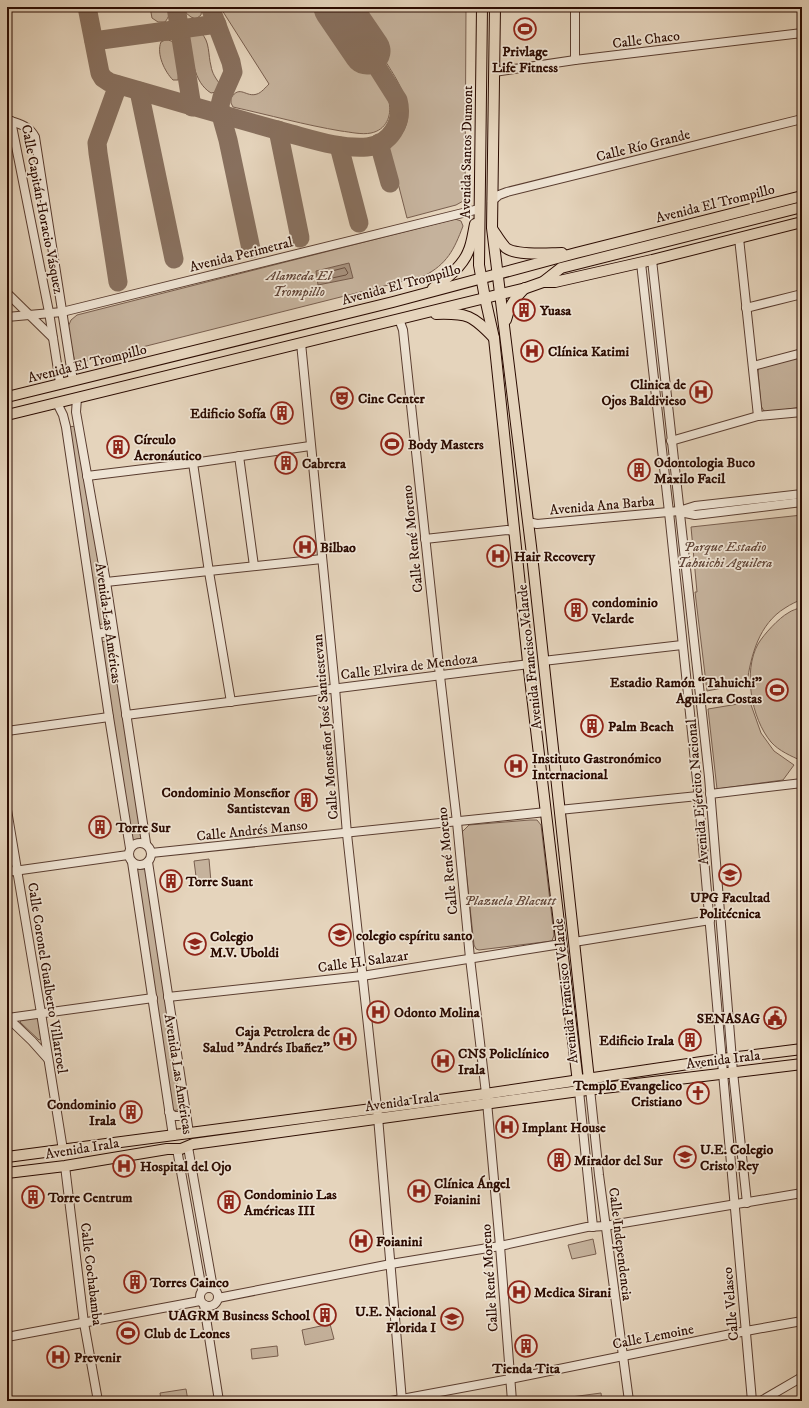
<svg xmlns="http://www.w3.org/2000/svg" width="809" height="1408" viewBox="0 0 809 1408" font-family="'IM FELL DW Pica',serif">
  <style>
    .green { fill: #c5b29c; stroke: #785e4e }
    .water { fill: #a6907c; stroke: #755b4b }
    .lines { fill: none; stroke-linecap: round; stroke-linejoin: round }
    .shore { stroke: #684e3e; stroke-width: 1 }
    .taxiway { stroke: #88705e; stroke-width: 19 }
    .runway { stroke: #88705e; stroke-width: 47 }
    .minor-casing { stroke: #5a3d30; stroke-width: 10 }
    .major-casing { stroke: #2b0b01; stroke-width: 12 }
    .minor { stroke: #eee3d3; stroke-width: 8 }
    .major { stroke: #e5d4bc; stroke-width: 10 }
    .labels { text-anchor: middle; stroke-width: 3.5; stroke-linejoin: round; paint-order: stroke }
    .street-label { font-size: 14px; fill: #2b0b01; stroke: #eee3d3 }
    .poi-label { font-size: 14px; font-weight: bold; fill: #2b0b01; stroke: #eee3d3; text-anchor: start }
    .park-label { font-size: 14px; font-style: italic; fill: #614537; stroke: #eee3d3 }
  </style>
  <rect width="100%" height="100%" fill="#e5d4bc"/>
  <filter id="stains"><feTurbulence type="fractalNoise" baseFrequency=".005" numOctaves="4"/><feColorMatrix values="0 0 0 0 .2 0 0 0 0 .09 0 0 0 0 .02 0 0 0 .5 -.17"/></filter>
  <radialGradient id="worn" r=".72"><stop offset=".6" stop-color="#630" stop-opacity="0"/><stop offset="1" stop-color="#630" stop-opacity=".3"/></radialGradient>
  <g class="green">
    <path d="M150 7H170C170 13 169 17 165 22H158L152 18Z"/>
    <path d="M185 7H202L201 15 196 19 191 17 186 13Z"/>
    <path d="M220 7H313L352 65 362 58C367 67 388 95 389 102 392 116 386 130 371 133 362 135 350 132 341 131 305 125 269 115 233 107L231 103V98C240 84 246 98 257 94 261 93 266 87 269 84Z"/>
    <path d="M362 7H466L465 200 456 205 407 218 391 156 386 149C430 119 397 81 377 48L386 42Z"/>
    <path d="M196 32 201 33C210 41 208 55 211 66 212 73 216 79 220 84L216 92 211 93C193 82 192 56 189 37Z"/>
    <path d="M165 40C184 39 179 68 178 80H173C165 72 156 54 161 42Z"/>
    <path d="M455 219 461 221 463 226C454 250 447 264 424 276L75 364 68 327 71 320 77 315Z"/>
    <path d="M802 356V407L769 412 764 411 761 406 758 371 759 368Z"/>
    <path d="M77 426 108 623 97 625 67 427Z"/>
    <path d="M802 515V599C796 602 791 604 785 608 759 624 751 655 747 683L707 691 695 592H697L691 527Z"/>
    <path d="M802 607V761C791 756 779 751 771 742 751 718 743 671 758 644 764 634 779 618 788 613 792 610 797 609 802 607Z"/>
    <path d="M106 641H112L143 841 137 840 130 842 100 642Z"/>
    <path d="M750 702 761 733 774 751 794 765 783 780 717 789 708 709Z"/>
    <path d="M530 820H537L541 825 554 935 552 941 479 950 476 949 474 945 462 832 469 825Z"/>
    <path d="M209 859 211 882 197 884 194 861Z"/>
    <path d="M146 866 183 1109 172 1111 134 869Z"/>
    <path d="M34 1017 38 1019 41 1039 39 1040 20 1022 22 1019Z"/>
    <path d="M593 1239 596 1254 572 1259 568 1245Z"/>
    <path d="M330 1324 334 1339 305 1345 302 1330Z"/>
    <path d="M277 1346 278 1356 252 1359 251 1349Z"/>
    <path d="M186 1389 188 1401H161L160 1393Z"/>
    <path d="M601 1393 602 1401H541Z"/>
  </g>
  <path class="water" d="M349 263 353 278 318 285 316 271Z"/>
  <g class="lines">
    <path class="shore" d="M345 268 348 273 346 275 323 280 321 279 322 274Z"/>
    <g class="taxiway">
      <path d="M87 7 100 73 103 78 109 82C167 99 226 116 284 132 311 139 339 149 367 147 390 145 404 122 398 100L367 51"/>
      <path d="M176 7 192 107"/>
      <path d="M210 7 231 62 233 72 222 97 220 105 221 115 228 140 251 249"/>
      <path d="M94 41 217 24"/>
      <path d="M139 91 174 259"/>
      <path d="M278 130 300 238"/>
      <path d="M379 143 390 183"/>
      <path d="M339 146 359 223"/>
      <path d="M118 282 98 153 97 143 118 85"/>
    </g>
    <path class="runway" d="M337 7 367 51"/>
    <g class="minor-casing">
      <g id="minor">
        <path d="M575 7V60"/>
        <path d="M494 72 575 60 802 33"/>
        <path d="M11 121C22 125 30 127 35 137L73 381"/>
        <path d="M11 121 49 312 60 383"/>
        <path d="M492 201 499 195 507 192 802 119"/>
        <path d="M739 238 758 416"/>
        <path d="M652 260 709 777 733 1072 747 1203"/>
        <path d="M641 263 669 512 698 790 752 1401"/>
        <path d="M7 293 53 338"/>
        <path d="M746 308 802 294"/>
        <path d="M7 317 62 312 479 209"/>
        <path d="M399 319 403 330 440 676 457 822 470 958 487 1102 500 1246 512 1401"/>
        <path d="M301 343 335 688 347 834 378 1117 402 1401"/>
        <path d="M753 366 802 353"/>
        <path d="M77 398 76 412 106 582 146 843"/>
        <path d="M57 403 63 415 66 427 109 717 130 848"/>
        <path d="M671 441 758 416 802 412"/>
        <path d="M239 456 254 566"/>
        <path d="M193 463 209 572 231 702"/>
        <path d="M87 476 193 463 310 446"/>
        <path d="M680 512 695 515 802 502"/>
        <path d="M528 522 537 524 679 511 695 506 802 494"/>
        <path d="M425 539 507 530 514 531"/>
        <path d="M106 582 322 559"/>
        <path d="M97 634 113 631"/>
        <path d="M543 661 682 645"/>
        <path d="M126 715 529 664"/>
        <path d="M7 731 109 717"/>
        <path d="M710 794 802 783"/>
        <path d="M7 810 41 1013 63 1150"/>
        <path d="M559 810 698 796"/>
        <circle cx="140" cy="854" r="11"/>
        <path d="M151 853 546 812"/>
        <path d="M132 862 173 1136"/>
        <path d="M148 862 189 1133"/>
        <path d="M7 872 128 855"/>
        <path d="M574 942 710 920"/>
        <path d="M168 997 362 976 561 944"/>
        <path d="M7 1017 32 1041 48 1059"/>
        <path d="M8 1018 153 998"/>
        <path d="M590 1089 599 1175 629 1401"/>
        <path d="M579 1091 593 1227"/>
        <path d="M169 1112 174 1116H180L186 1110"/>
        <path d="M188 1147 213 1288"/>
        <path d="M177 1149 202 1290"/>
        <path d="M65 1166 84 1323 98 1401"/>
        <circle cx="209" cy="1297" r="9"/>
        <path d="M218 1298 391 1264 500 1246 587 1227 605 1226 802 1193"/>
        <path d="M204 1305 219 1401"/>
        <path d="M7 1337 200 1301"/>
        <path d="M7 1395 8 1401"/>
        <path d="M391 1401 510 1379 746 1331 802 1321"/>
        <path d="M761 1401 802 1377"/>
      </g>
    </g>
    <g class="major-casing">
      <g id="major">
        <path d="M482 7 479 265 485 298 494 338 528 662 579 1091"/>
        <path d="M495 7 492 228 531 546 590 1089"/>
        <path d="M493 230C497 236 501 243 506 248 517 256 548 253 562 253"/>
        <path d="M543 282H555L652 260 802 222"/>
        <path d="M433 288C446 279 462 267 468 252 472 244 473 233 475 224"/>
        <path d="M436 314C468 313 472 315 494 338"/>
        <path d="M506 320C509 306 515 298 525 288"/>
        <path d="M7 397 393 302 576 253 802 196"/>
        <path d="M7 415 526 288 543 282 561 268 802 207"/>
        <path d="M7 1157 485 1094 722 1059 802 1049"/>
        <path d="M7 1173 65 1166 167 1149H181L193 1144 579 1091 802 1064"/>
      </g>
    </g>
    <use href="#minor" class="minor"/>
    <use href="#major" class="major"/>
  </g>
  <defs>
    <g id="stadium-ring" transform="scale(1.15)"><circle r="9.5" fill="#eee3d3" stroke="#8f2418" stroke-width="1.5"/><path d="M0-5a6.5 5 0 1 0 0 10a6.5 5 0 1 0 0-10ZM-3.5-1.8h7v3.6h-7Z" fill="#8f2418"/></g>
    <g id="building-ring" transform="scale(1.15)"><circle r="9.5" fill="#eee3d3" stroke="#8f2418" stroke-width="1.5"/><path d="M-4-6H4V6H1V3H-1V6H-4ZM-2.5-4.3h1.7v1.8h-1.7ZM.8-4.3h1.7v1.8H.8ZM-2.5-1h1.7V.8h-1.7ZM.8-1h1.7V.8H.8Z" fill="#8f2418"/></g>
    <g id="hospital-ring" transform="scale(1.15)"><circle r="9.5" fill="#eee3d3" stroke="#8f2418" stroke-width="1.5"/><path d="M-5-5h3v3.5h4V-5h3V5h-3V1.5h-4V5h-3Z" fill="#8f2418"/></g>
    <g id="theatre-ring" transform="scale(1.15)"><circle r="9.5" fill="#eee3d3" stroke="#8f2418" stroke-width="1.5"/><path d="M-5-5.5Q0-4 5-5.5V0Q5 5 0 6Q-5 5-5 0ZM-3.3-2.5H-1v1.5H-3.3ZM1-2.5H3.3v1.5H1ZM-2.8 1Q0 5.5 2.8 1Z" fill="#8f2418"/></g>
    <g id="school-ring" transform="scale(1.15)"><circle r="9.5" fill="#eee3d3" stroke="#8f2418" stroke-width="1.5"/><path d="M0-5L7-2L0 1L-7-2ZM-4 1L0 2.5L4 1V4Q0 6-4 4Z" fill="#8f2418"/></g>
    <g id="civic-ring" transform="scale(1.15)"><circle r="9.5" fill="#eee3d3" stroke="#8f2418" stroke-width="1.5"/><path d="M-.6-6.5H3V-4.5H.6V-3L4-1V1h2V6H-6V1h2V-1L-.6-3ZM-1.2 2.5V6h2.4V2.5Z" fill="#8f2418"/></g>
    <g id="church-ring" transform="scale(1.15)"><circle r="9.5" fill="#eee3d3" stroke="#8f2418" stroke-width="1.5"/><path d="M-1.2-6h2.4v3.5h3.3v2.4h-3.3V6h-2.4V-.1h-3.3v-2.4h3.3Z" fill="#8f2418"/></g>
  </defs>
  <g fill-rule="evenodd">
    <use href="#stadium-ring" x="525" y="29"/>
    <use href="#building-ring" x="524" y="310"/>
    <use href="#hospital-ring" x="532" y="351"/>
    <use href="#hospital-ring" x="701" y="392"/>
    <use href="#theatre-ring" x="342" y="398"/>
    <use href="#building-ring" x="282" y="413"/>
    <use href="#stadium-ring" x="392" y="444"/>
    <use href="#building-ring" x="118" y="447"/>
    <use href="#building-ring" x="286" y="463"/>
    <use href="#building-ring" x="639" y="470"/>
    <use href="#hospital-ring" x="305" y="547"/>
    <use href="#hospital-ring" x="498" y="556"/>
    <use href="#building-ring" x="576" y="610"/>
    <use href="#stadium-ring" x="777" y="690"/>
    <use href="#building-ring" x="592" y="726"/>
    <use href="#hospital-ring" x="516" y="766"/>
    <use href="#building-ring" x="306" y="800"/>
    <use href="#building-ring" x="100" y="827"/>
    <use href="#school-ring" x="730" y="875"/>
    <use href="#building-ring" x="171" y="881"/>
    <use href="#school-ring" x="340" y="935"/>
    <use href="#school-ring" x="195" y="944"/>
    <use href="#hospital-ring" x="378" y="1012"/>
    <use href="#civic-ring" x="775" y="1018"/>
    <use href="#hospital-ring" x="345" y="1039"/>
    <use href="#building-ring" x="690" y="1040"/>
    <use href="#hospital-ring" x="443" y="1061"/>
    <use href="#church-ring" x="698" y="1093"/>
    <use href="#building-ring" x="131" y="1112"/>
    <use href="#hospital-ring" x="507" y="1127"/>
    <use href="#school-ring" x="685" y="1157"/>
    <use href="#building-ring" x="559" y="1160"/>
    <use href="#hospital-ring" x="124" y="1166"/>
    <use href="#hospital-ring" x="419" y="1191"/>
    <use href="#building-ring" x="33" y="1197"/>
    <use href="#building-ring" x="229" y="1202"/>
    <use href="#hospital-ring" x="361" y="1241"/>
    <use href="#building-ring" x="135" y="1282"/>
    <use href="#hospital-ring" x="519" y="1292"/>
    <use href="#building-ring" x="325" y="1315"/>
    <use href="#school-ring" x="452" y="1319"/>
    <use href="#stadium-ring" x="128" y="1333"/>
    <use href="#building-ring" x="526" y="1346"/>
    <use href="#hospital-ring" x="58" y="1357"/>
  </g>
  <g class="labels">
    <g class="street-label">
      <text transform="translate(646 39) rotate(-7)" y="5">Calle Chaco</text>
      <text transform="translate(643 145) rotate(-14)" y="5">Calle Río Grande</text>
      <text transform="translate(466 152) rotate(-89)" y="5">Avenida Santos Dumont</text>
      <text transform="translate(715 203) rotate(-14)" y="5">Avenida El Trompillo</text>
      <text transform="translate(43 209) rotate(79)" y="5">Calle Capitán Horacio Vásquez</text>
      <text transform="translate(241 254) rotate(-14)" y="5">Avenida Perimetral</text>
      <text transform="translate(401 284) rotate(-15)" y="5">Avenida El Trompillo</text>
      <text transform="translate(87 363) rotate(-14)" y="5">Avenida El Trompillo</text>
      <text transform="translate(602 505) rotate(-5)" y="5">Avenida Ana Barba</text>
      <text transform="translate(412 539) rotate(-96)" y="5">Calle René Moreno</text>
      <text transform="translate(109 623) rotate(82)" y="5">Avenida Las Américas</text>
      <text transform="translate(529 657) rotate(-96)" y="5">Avenida Francisco Velarde</text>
      <text transform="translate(409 666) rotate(-7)" y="5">Calle Elvira de Mendoza</text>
      <text transform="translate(325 727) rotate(-95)" y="5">Calle Monseñor José Santiestevan</text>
      <text transform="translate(697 792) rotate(-95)" y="5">Avenida Ejército Nacional</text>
      <text transform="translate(252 830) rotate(-6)" y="5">Calle Andrés Manso</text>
      <text transform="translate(447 861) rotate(-96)" y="5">Calle René Moreno</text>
      <text transform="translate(363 961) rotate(-8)" y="5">Calle H. Salazar</text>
      <text transform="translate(48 978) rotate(81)" y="5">Calle Coronel Gualberto Villarroel</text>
      <text transform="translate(565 991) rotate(-96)" y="5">Avenida Francisco Velarde</text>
      <text transform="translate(723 1059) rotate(-7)" y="5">Avenida Irala</text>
      <text transform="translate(179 1074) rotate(81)" y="5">Avenida Las Américas</text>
      <text transform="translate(402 1101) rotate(-8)" y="5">Avenida Irala</text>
      <text transform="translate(82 1148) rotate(-9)" y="5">Avenida Irala</text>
      <text transform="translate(621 1244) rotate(83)" y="5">Calle Independencia</text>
      <text transform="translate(92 1274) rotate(83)" y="5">Calle Cochabamba</text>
      <text transform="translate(489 1278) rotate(-94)" y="5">Calle René Moreno</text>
      <text transform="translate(730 1304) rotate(-95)" y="5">Calle Velasco</text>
      <text transform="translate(653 1336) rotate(-11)" y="5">Calle Lemoine</text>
    </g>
    <g class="poi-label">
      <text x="525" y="56" text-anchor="middle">Privlage<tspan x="525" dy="16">Life Fitness</tspan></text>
      <text x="540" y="315">Yuasa</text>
      <text x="548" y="356">Clínica Katimi</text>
      <text x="686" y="389" text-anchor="end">Clinica de<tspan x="686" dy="16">Ojos Baldivieso</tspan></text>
      <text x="358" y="403">Cine Center</text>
      <text x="266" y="418" text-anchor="end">Edificio Sofía</text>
      <text x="134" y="444">Círculo<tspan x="134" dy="16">Aeronáutico</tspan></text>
      <text x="408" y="449">Body Masters</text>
      <text x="654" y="467">Odontologia Buco<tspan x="654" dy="16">Maxilo Facil</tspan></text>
      <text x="302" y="468">Cabrera</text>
      <text x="320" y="552">Bilbao</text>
      <text x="514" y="561">Hair Recovery</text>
      <text x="592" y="607">condominio<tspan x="592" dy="16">Velarde</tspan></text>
      <text x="762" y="687" text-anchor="end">Estadio Ramón “Tahuichi”<tspan x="762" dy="16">Aguilera Costas</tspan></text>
      <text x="608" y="731">Palm Beach</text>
      <text x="532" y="763">Instituto Gastronómico<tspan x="532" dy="16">Internacional</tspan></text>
      <text x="290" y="797" text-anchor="end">Condominio Monseñor<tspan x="290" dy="16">Santistevan</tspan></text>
      <text x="116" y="832">Torre Sur</text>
      <text x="186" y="886">Torre Suant</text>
      <text x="730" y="902" text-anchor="middle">UPG Facultad<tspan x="730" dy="16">Politécnica</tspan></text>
      <text x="356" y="940">colegio espíritu santo</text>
      <text x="210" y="941">Colegio<tspan x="210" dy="16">M.V. Uboldi</tspan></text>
      <text x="394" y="1017">Odonto Molina</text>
      <text x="760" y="1023" text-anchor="end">SENASAG</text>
      <text x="330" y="1036" text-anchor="end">Caja Petrolera de<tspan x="330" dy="16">Salud "Andrés Ibañez"</tspan></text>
      <text x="674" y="1045" text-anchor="end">Edificio Irala</text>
      <text x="458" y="1058">CNS Policlínico<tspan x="458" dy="16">Irala</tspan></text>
      <text x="682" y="1090" text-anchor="end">Templo Evangelico<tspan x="682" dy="16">Cristiano</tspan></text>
      <text x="116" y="1109" text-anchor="end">Condominio<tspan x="116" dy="16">Irala</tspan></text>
      <text x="522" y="1132">Implant House</text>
      <text x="700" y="1154">U.E. Colegio<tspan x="700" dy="16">Cristo Rey</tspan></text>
      <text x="574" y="1165">Mirador del Sur</text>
      <text x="140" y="1171">Hospital del Ojo</text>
      <text x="434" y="1188">Clínica Ángel<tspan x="434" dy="16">Foianini</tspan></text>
      <text x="244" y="1199">Condominio Las<tspan x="244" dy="16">Américas III</tspan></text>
      <text x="48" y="1202">Torre Centrum</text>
      <text x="376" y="1246">Foianini</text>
      <text x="150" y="1287">Torres Cainco</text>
      <text x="534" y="1297">Medica Sirani</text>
      <text x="436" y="1316" text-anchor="end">U.E. Nacional<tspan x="436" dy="16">Florida I</tspan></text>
      <text x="310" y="1320" text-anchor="end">UAGRM Business School</text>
      <text x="144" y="1338">Club de Leones</text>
      <text x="74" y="1362">Prevenir</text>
      <text x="526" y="1373" text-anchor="middle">Tienda Tita</text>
    </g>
    <g class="park-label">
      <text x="299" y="280">Alameda El<tspan x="299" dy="16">Trompillo</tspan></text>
      <text x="725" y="551">Parque Estadio<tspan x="725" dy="16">Tahuichi Aguilera</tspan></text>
      <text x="510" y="905">Plazuela Blacutt</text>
    </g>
  </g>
  <rect width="809" height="1408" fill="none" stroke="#e5d4bc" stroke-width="24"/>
  <rect x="8" y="8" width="793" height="1392" fill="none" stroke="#2b0b01" stroke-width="2"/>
  <rect x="12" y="12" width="785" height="1384" fill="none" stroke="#2b0b01"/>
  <rect width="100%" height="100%" filter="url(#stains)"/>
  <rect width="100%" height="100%" fill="url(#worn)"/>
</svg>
